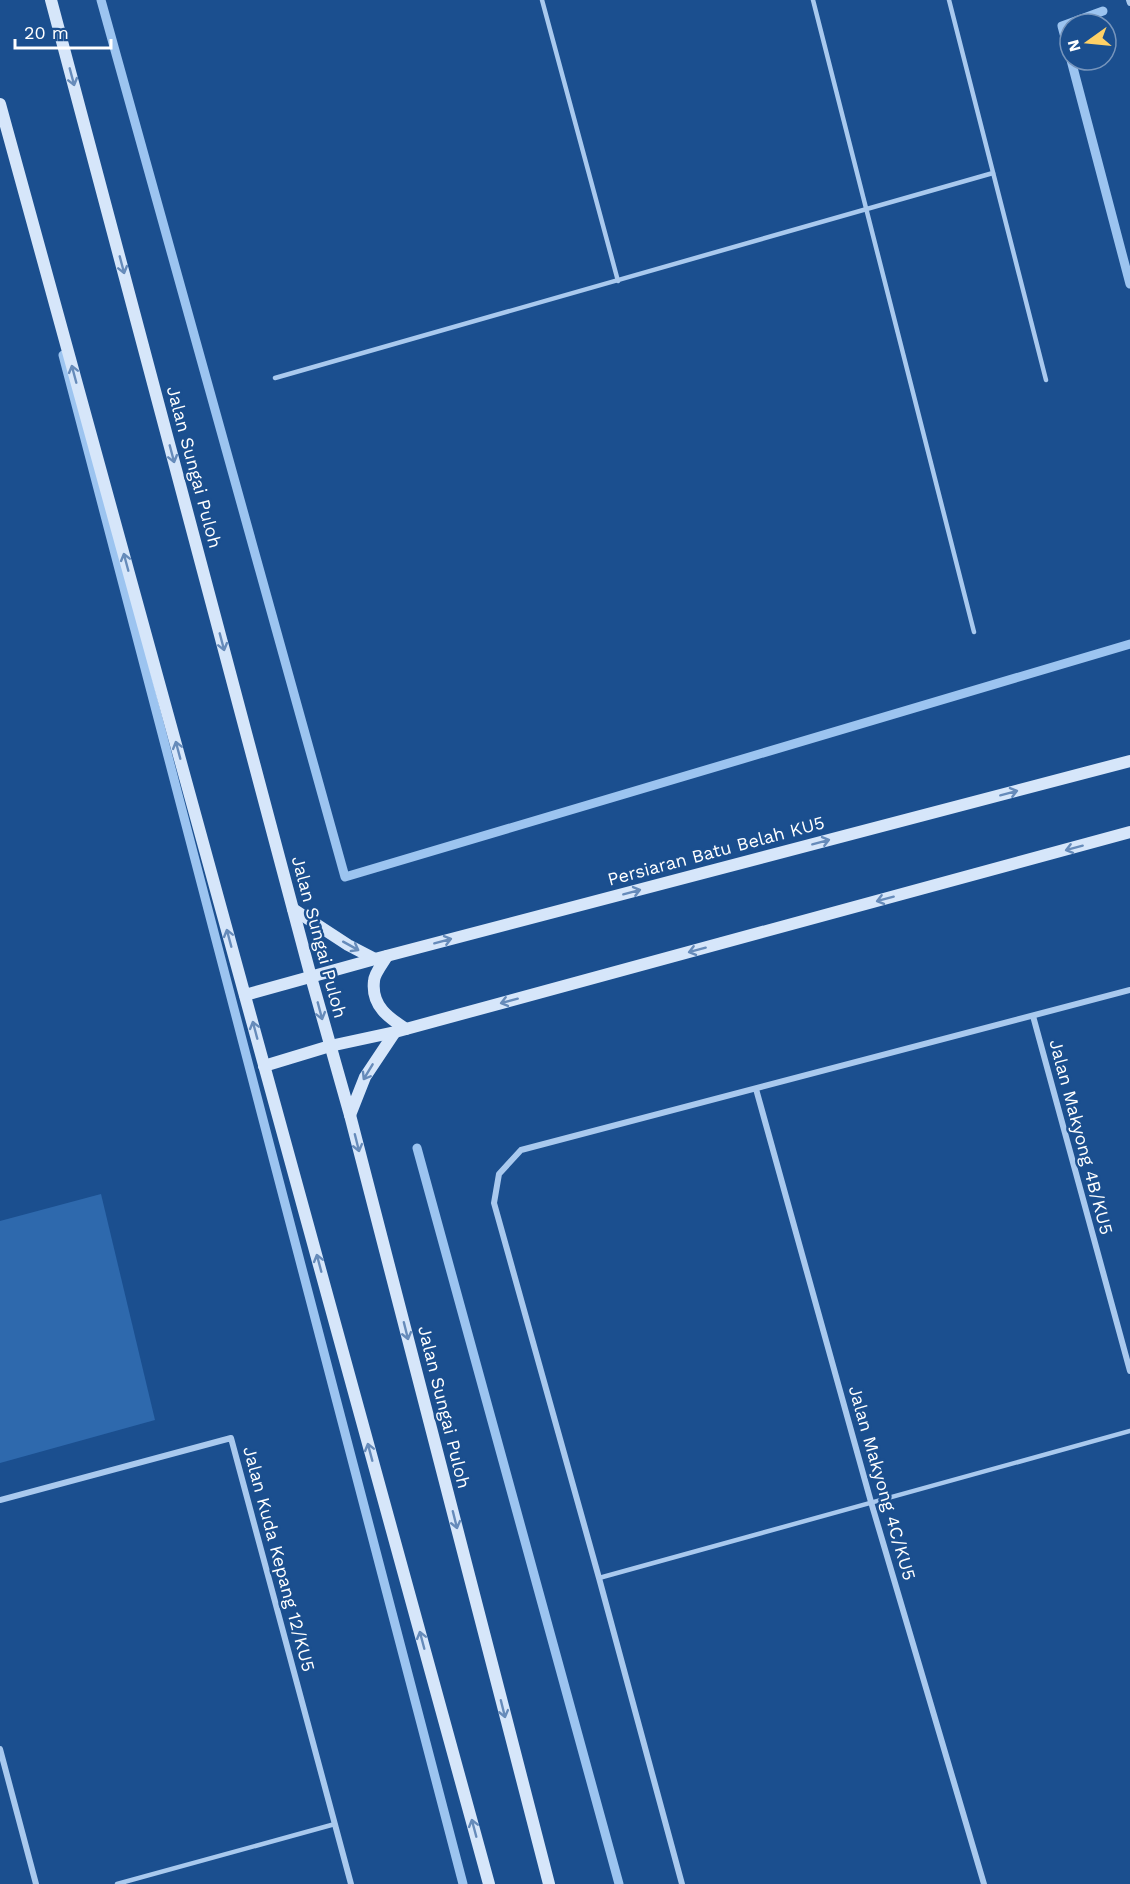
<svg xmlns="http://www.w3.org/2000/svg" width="1130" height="1884" viewBox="0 0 1130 1884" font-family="'Work Sans',sans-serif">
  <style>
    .green { fill: #2e69ad }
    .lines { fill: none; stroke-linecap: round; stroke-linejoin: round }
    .stream { stroke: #9cc4f0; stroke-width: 9 }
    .lane { stroke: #a9c9ee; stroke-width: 4.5 }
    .street { stroke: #a9c9ee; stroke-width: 6 }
    .secondary { stroke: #d6e6fa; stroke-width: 12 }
    .oneway { stroke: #668bba }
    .labels { text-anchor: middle; stroke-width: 5; stroke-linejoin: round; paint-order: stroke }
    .street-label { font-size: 18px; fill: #fff; stroke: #1b4f8f }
  </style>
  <rect width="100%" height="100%" fill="#1b4f8f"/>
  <path class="green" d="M101 1194 155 1420 0 1463V1221Z"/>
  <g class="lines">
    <g class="stream">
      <path d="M101 0 345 877 1130 644"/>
      <path d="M1070 56 1062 26 1103 11"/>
      <path d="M1071 60 1130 284"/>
      <path d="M63 355 463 1884"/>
      <path d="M417 1148 619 1884"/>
    </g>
    <g class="lane">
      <path d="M542 0 618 281"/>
      <path d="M813 0 974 632"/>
      <path d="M949 0 1046 380"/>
      <path d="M275 378 993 173"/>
      <path d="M599 1578 1130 1431"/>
      <path d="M117 1884 335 1824"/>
    </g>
    <g class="street">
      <path d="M1129 0 1130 3"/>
      <path d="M1033 1016 1130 1371"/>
      <path d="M756 1089 871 1502 984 1884"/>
      <path d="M0 1500 231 1438 351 1884"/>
      <path d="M0 1749 36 1884"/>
      <path d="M682 1884 599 1578 494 1203 499 1174 521 1150 1130 990"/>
    </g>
    <g class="secondary">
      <path d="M51 0 311 977 350 1115 549 1884"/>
      <path d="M0 104 489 1884"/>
      <path d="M293 909 348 945 375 959"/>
      <path d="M387 956C383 963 374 974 374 981 371 1006 389 1018 406 1029"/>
      <path d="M245 995 375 959 1130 761"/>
      <path d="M264 1066 330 1046 395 1032 1130 832"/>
      <path d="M350 1115 365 1077 395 1032"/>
    </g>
  </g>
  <defs><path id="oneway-shaft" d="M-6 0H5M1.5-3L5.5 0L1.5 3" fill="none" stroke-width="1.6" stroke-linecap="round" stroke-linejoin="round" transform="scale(1.5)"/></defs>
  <g class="oneway">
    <use href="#oneway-shaft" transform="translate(72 77) rotate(75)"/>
    <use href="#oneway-shaft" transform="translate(122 265) rotate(75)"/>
    <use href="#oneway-shaft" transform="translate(74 374) rotate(-105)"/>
    <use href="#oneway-shaft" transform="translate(172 454) rotate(75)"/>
    <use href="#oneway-shaft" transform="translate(126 562) rotate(-105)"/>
    <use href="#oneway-shaft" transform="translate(222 642) rotate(75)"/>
    <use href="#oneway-shaft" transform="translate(178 750) rotate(-105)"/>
    <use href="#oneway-shaft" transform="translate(1009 793) rotate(-15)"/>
    <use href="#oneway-shaft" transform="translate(821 842) rotate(-15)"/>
    <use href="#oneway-shaft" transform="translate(1074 848) rotate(165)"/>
    <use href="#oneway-shaft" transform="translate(632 892) rotate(-15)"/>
    <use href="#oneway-shaft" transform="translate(885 899) rotate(165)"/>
    <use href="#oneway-shaft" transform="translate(229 938) rotate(-105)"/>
    <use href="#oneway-shaft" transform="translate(443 941) rotate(-15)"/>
    <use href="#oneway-shaft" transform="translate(351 946) rotate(29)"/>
    <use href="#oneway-shaft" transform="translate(697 950) rotate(165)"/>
    <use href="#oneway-shaft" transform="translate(509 1001) rotate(165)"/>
    <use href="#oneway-shaft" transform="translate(320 1011) rotate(75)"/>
    <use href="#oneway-shaft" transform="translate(255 1030) rotate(-105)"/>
    <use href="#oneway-shaft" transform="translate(368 1072) rotate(121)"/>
    <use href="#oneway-shaft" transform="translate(357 1143) rotate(76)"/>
    <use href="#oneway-shaft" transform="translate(319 1263) rotate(-105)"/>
    <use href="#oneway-shaft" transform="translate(406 1331) rotate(76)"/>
    <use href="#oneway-shaft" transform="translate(370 1452) rotate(-105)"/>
    <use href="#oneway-shaft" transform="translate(455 1520) rotate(76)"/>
    <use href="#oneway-shaft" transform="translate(422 1640) rotate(-105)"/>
    <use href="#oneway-shaft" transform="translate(503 1709) rotate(76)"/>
    <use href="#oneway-shaft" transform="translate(474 1828) rotate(-105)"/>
  </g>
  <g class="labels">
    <g class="street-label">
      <text transform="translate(194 467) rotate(75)" y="6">Jalan Sungai Puloh</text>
      <text transform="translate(716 851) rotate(-15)" y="6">Persiaran Batu Belah KU5</text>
      <text transform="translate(319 937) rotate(75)" y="6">Jalan Sungai Puloh</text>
      <text transform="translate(1081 1137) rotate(75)" y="6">Jalan Makyong 4B/KU5</text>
      <text transform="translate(444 1407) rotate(76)" y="6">Jalan Sungai Puloh</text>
      <text transform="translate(882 1483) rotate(74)" y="6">Jalan Makyong 4C/KU5</text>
      <text transform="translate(279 1559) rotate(75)" y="6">Jalan Kuda Kepang 12/KU5</text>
    </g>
  </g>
  <g transform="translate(1088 42) rotate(255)"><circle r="28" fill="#1b4f8f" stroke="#7695bc" stroke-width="1.5"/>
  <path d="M0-4.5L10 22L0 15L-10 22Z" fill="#ffd166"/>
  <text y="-9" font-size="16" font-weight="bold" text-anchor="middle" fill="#ffffff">N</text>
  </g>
  <path d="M15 39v9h96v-9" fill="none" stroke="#ffffff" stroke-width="3"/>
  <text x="24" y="39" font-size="18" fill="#ffffff" stroke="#1b4f8f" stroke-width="4.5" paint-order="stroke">20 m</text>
</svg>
